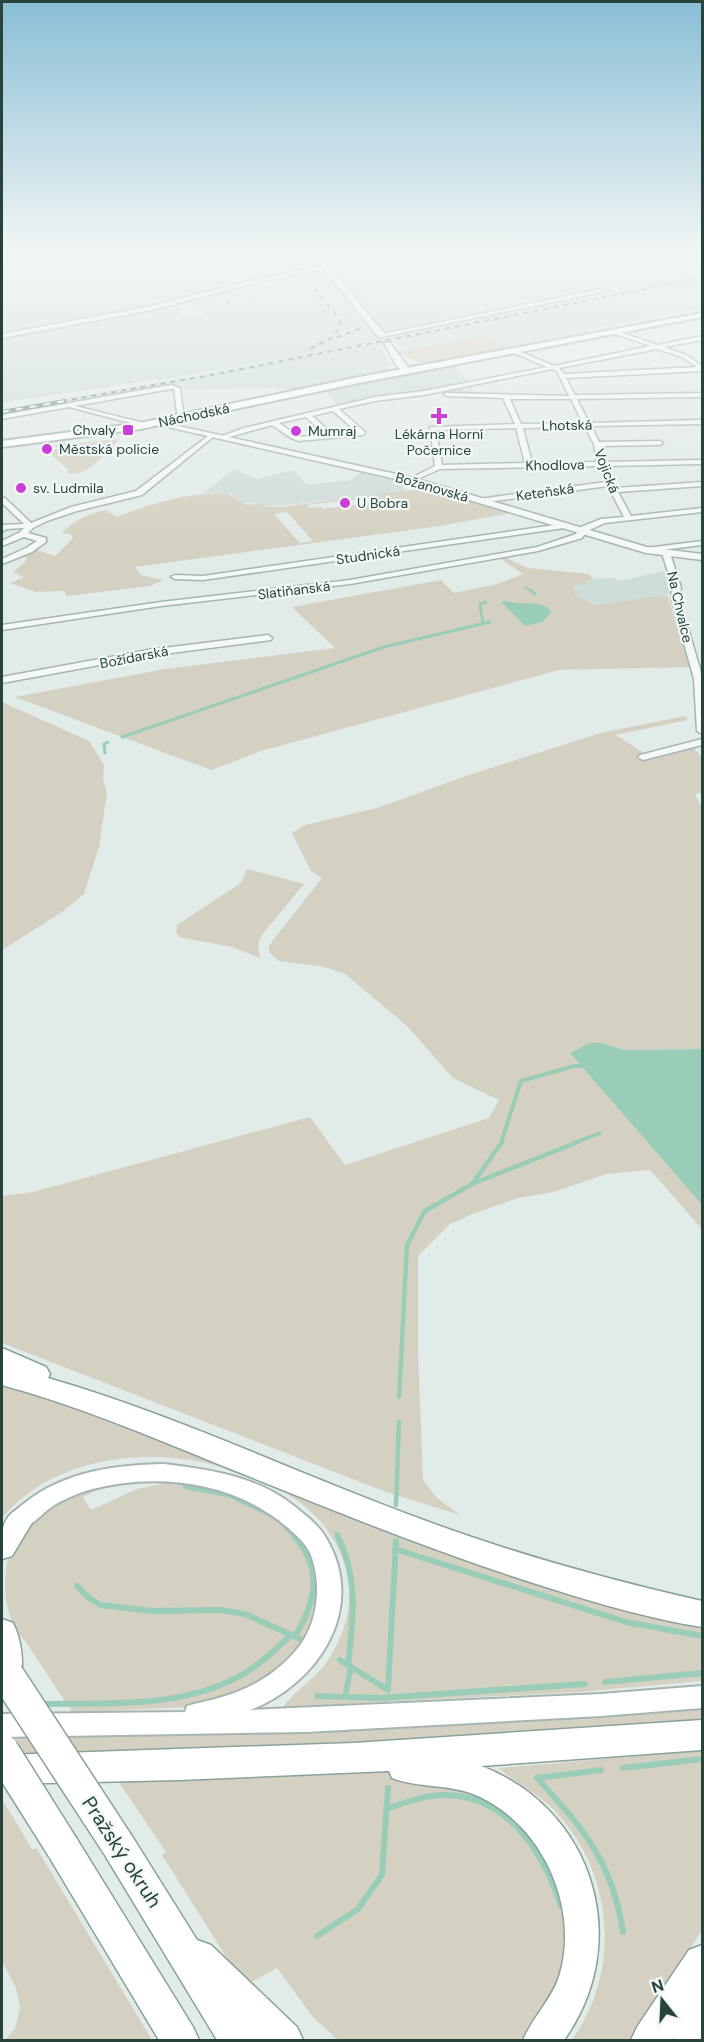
<svg xmlns="http://www.w3.org/2000/svg" width="704" height="2042" viewBox="0 0 704 2042" font-family="'DM Sans',sans-serif">
  <style>
    .built { fill: #cfddd8 }
    .green { fill: #d5d1c2; fill-rule: evenodd }
    .water { fill: #9acdb8 }
    .lines { fill: none; stroke-linecap: round; stroke-linejoin: round }
    .stream-far4 { stroke: #9acdb8; stroke-width: 2 }
    .stream-far3 { stroke: #9acdb8; stroke-width: 3 }
    .stream-far2 { stroke: #9acdb8; stroke-width: 4 }
    .stream-far1 { stroke: #9acdb8; stroke-width: 4.5 }
    .stream { stroke: #9acdb8; stroke-width: 6 }
    .minor-casing { stroke: #a6b5b1; stroke-width: 3 }
    .tertiary-casing { stroke: #a6b5b1; stroke-width: 3 }
    .secondary-casing { stroke: #a6b5b1; stroke-width: 4 }
    .motorway-casing { stroke: #88a29a; stroke-width: 3 }
    .minor { fill: #f4f9f7; fill-rule: evenodd }
    .tertiary { fill: #f4f9f7; fill-rule: evenodd }
    .secondary { fill: #fff; fill-rule: evenodd }
    .motorway { fill: #fff; fill-rule: evenodd }
    .rail-far1-casing { stroke: #7a958d; stroke-width: 2 }
    .rail-casing { stroke: #7a958d; stroke-width: 4 }
    .rail-far1 { stroke: #f1f8f5; stroke-width: 1.5; stroke-dasharray: 5; stroke-linecap: butt }
    .rail { stroke: #f1f8f5; stroke-width: 2; stroke-dasharray: 7; stroke-linecap: butt }
    .motorway-bridge-casing { stroke: #88a29a; stroke-width: 36; stroke-linecap: butt }
    .motorway-bridge { stroke: #fff; stroke-width: 33 }
    .poi-dot { fill: #ca40d6; stroke: #f1f8f5; stroke-width: 2 }
    .labels { text-anchor: middle; stroke-width: 4.5; stroke-linejoin: round; paint-order: stroke }
    .far-street-label { font-size: 14px; fill: #28433b; stroke: #f1f8f5 }
    .far-poi-label { font-size: 14px; fill: #28433b; stroke: #f1f8f5; text-anchor: start }
    .near-street-label { font-size: 20px; fill: #28433b; stroke: #f1f8f5 }
  </style>
  <rect width="100%" height="100%" fill="#e1ebe8"/>
  <g class="built">
    <path d="M2 253H12L19 266 31 270 27 272 88 262 68 253H305L311 256 317 264 233 282 184 297 155 302 156 305 2 332Z"/>
    <path d="M406 253H702V308L586 330 591 332 509 348 486 335 405 349 394 343 397 342 380 345 391 366 386 368 390 370 288 392 278 388 184 390 182 384 2 415V411L134 389 317 353 162 380 158 379 2 403V338L174 305 181 308 179 314 188 317 206 314 183 303 242 288 329 275 378 339 385 335 337 268 346 264Z"/>
    <path d="M454 366 469 382 475 393H421L337 406 326 390Z"/>
    <path d="M234 469 257 479 293 470 307 485 350 480 363 471 398 479 402 481V485L405 488 404 492 267 507 261 503H241L232 494 204 493Z"/>
    <path d="M663 571 673 582 672 592 667 595 619 604 595 605 575 595 573 586 593 579 613 578 621 581Z"/>
  </g>
  <g class="green">
    <path d="M486 335 509 348 423 364 401 354 399 351Z"/>
    <path d="M120 439C106 451 86 481 66 472L69 470 46 450 58 449 55 445Z"/>
    <path d="M427 488 510 513 440 526 135 567 141 575 163 580 150 586 67 596 64 591 36 592 10 583 24 577 13 572 25 562 27 557 20 556 34 549 55 556 73 538 71 534 62 533C73 520 89 514 106 510L117 517C154 503 187 492 227 494 234 495 236 500 242 503 248 506 255 504 261 503L267 507H282ZM374 497 377 499 374 500 376 502 323 509 321 507 310 508 307 505ZM287 512 313 541 300 543 274 514Z"/>
    <path d="M500 558H506L528 568 589 574 593 579 573 587 575 595 595 605 667 595 690 667 559 670 261 751 211 770 15 697 165 669 335 648 292 607 441 580 454 593 497 584 523 574Z"/>
    <path d="M2 702 89 741 104 765 103 779 107 793 99 847 84 894 62 912 2 950Z"/>
    <path d="M685 716 688 720 615 735C626 740 644 756 654 756 666 757 682 750 693 747L702 758V793L695 794 702 808V1049L624 1050 602 1043 570 1053 702 1205V1229L650 1170 606 1174 554 1192 518 1198 470 1215 450 1224 418 1256V1352L423 1480 436 1497 460 1515 386 1492 2 1343V1196L33 1192 310 1117 345 1165 489 1118 499 1100 453 1078 406 1025 345 974 325 967 279 961 269 952V946L273 940 322 878 311 871 292 833 305 825 377 808 466 776 600 733Z"/>
    <path d="M247 869 304 884 261 936 258 944 260 958 232 947 179 937 176 932 177 925 241 883Z"/>
    <path d="M2 1384 60 1400 233 1468 231 1470C155 1445 56 1454 2 1518Z"/>
    <path d="M119 1479 83 1497 91 1510 137 1489 176 1481 206 1484 272 1510 309 1546 322 1594 305 1646 260 1685 196 1707 72 1712 25 1641C0 1617 0 1565 17 1535 23 1526 44 1506 53 1500 66 1491 103 1484 119 1479Z"/>
    <path d="M288 1490 658 1615 702 1624V1681L579 1692 283 1707C296 1689 316 1679 328 1660 369 1598 348 1533 288 1494Z"/>
    <path d="M702 1702V1727L602 1736 2 1762V1738L409 1724Z"/>
    <path d="M702 1750V1930L658 2000 629 2040H572C622 1970 614 1871 553 1809 537 1793 515 1783 499 1768Z"/>
    <path d="M402 1772 487 1794 554 1858 573 1958 538 2028 525 2040H338L313 2017 277 1968 250 1983 235 1971 162 1855 166 1852 118 1781Z"/>
    <path d="M2 1799 32 1849H37L152 2040H5L15 2029 20 2008 16 1988 2 1961Z"/>
  </g>
  <g class="water">
    <path d="M508 601C523 607 536 598 550 610L551 613 542 622 525 626 501 602Z"/>
    <path d="M590 1043H602L624 1050 702 1049V1205L570 1053Z"/>
  </g>
  <g class="lines">
    <path class="stream-far4" d="M525 587 532 592"/>
    <g class="stream-far3">
      <path d="M530 590 535 594"/>
      <path d="M483 624 480 604 486 602"/>
      <path d="M122 737 384 647 490 622"/>
      <path d="M105 753 104 744 108 742"/>
    </g>
    <g class="stream-far2">
      <path d="M501 1143 521 1081 574 1066H586"/>
      <path d="M574 1143 600 1133"/>
    </g>
    <g class="stream-far1">
      <path d="M473 1183 502 1142"/>
      <path d="M399 1397 407 1245 425 1211 472 1184 578 1142"/>
      <path d="M185 1487 229 1495 271 1515"/>
      <path d="M396 1505 399 1422"/>
      <path d="M285 1526 296 1538"/>
      <path d="M337 1534 339 1538"/>
    </g>
    <g class="stream">
      <path d="M338 1537C359 1579 353 1620 348 1665"/>
      <path d="M395 1549 626 1622 702 1636"/>
      <path d="M77 1586 89 1598 101 1605 152 1611 221 1610 245 1614 300 1639"/>
      <path d="M295 1636C316 1602 323 1569 295 1537"/>
      <path d="M340 1660 388 1690 396 1541"/>
      <path d="M351 1667 345 1697 380 1698 585 1684"/>
      <path d="M605 1682 702 1673"/>
      <path d="M317 1696 345 1697"/>
      <path d="M41 1704C108 1703 185 1709 245 1673 262 1663 277 1648 291 1635"/>
      <path d="M623 1768 702 1759"/>
      <path d="M537 1778C583 1828 613 1863 623 1932"/>
      <path d="M537 1778 601 1770"/>
      <path d="M386 1809C404 1803 422 1796 440 1795 506 1792 543 1851 561 1906"/>
      <path d="M317 1936 358 1909 382 1875 388 1788"/>
    </g>
    <g class="minor-casing">
      <g id="minor">
        <path d="M384 253H394L250 284 152 310 2 338V334L152 306 250 281Z"/>
        <path d="M601 289 603 292 381 337 378 335Z"/>
        <path d="M614 330 658 345 702 336V340L664 347 686 355 702 366V371L566 378 575 395 702 393V397L577 399 589 423 702 420V424L591 426 599 442 660 441 663 443 660 445 601 446 604 462 702 460V464L605 466 616 488 702 482V486L618 492 631 516 702 508V512L605 523 587 531 582 538 538 551 350 584 161 606 2 630V625L161 602 350 580 537 547 576 534 581 527 601 519 624 517 608 486 479 503 475 501 479 499 606 482 598 466 440 469 413 481 407 480 435 466 430 427 515 424 503 398 447 396 444 394 445 393 569 396 557 371 552 369 424 395 375 401 339 409 365 432V434L363 435 299 441 291 438 272 425 222 439 219 437 244 428 375 397 424 391 547 367 512 352 514 349 554 366 651 346 612 333ZM657 349 682 357 697 367 564 374 559 368ZM510 399H571L583 423 521 424ZM333 411 357 432 333 434 312 416ZM306 417 325 435 299 437 279 423ZM585 427 594 444 597 462 532 463 523 428ZM516 428 525 463 442 465 436 430Z"/>
        <path d="M171 385 180 388 183 413 186 418H182L177 413 174 389H171L75 406 148 424 149 425 146 427 69 407 2 419V415Z"/>
        <path d="M212 433 215 435 214 436 142 495 77 511 47 521 33 528 28 533 46 538V542L32 552 2 564V559L26 548 37 541 24 537 2 546V541L20 532 24 528 6 529 2 532V525L24 524 2 503V498H5L31 523 71 507 136 491Z"/>
        <path d="M561 524H564V528L203 580 175 579 171 577 175 575 203 576Z"/>
        <path d="M702 541V545L646 552 642 550 646 548Z"/>
        <path d="M663 551 670 553 681 588 679 597 700 669 702 680V734L697 731 694 679 671 597 673 588 662 553Z"/>
        <path d="M268 635 272 638 271 640 148 656 2 683V677L148 650Z"/>
        <path d="M702 739V745L643 760 638 757 640 755Z"/>
      </g>
    </g>
    <g class="tertiary-casing">
      <g id="tertiary">
        <path d="M312 253H318L384 333V337H378Z"/>
        <path d="M384 343H390L411 371 410 373H404L396 365Z"/>
        <path d="M156 421 414 478 647 547 702 554V560L646 553 409 482 159 425H156Z"/>
      </g>
    </g>
    <g class="secondary-casing">
      <g id="secondary">
        <path d="M702 313V317L354 384 140 429 2 447V441L140 423 354 378Z"/>
        <path d="M164 1464C206 1469 255 1476 290 1503 303 1513 318 1524 326 1538 368 1608 318 1684 250 1710L601 1694 702 1686V1708L601 1716 306 1732 2 1737V1714L185 1712 187 1706C199 1702 211 1701 222 1697 254 1688 284 1669 303 1641 318 1618 321 1584 312 1558 308 1545 297 1536 287 1527 233 1481 156 1472 89 1490 78 1493 65 1499 56 1504 40 1513 29 1534 10 1528L7 1521C11 1512 19 1508 26 1502 66 1471 116 1465 164 1464Z"/>
      </g>
    </g>
    <g class="motorway-casing">
      <g id="motorway">
        <path d="M2 1348 46 1367 50 1374 48 1378C172 1414 290 1470 410 1515 508 1552 601 1578 702 1601V1627C651 1619 599 1604 549 1588 436 1553 328 1508 218 1464 147 1435 76 1405 2 1385Z"/>
        <path d="M18 1509 28 1513 33 1521 12 1556 2 1559C0 1540 0 1517 18 1509Z"/>
        <path d="M2 1619 13 1623C21 1639 26 1668 18 1685L7 1689 2 1687Z"/>
        <path d="M702 1720V1750L481 1766C594 1809 634 1942 564 2040H523C533 2017 551 2000 559 1977 581 1907 541 1821 473 1794 447 1784 418 1788 392 1778L389 1771 180 1780 2 1784V1756L5 1755 354 1743Z"/>
        <path d="M118 1829 130 1833 197 1940 211 1945 297 2027 303 2040H217L106 1857 101 1845 106 1833Z"/>
        <path d="M63 1832 75 1836 193 2027 199 2040H159L51 1860 46 1848 51 1836Z"/>
        <path d="M702 1945V2040H673L675 2036 672 2040H631L637 2027 689 1950Z"/>
      </g>
    </g>
    <use href="#minor" class="minor"/>
    <use href="#tertiary" class="tertiary"/>
    <use href="#secondary" class="secondary"/>
    <use href="#motorway" class="motorway"/>
    <g class="rail-far1-casing">
      <g id="rail-far1">
        <path d="M225 297 231 307"/>
        <path d="M332 339 359 329"/>
        <path d="M306 351 333 337 340 327 339 319 315 289"/>
        <path d="M57 402 211 375 702 278"/>
      </g>
    </g>
    <g class="rail-casing">
      <path id="rail" d="M2 412 65 401"/>
    </g>
    <use href="#rail-far1" class="rail-far1"/>
    <use href="#rail" class="rail"/>
    <g class="motorway-bridge-casing">
      <g id="motorway-bridge">
        <path d="M7 1675 118 1845"/>
        <path d="M2 1751 63 1848"/>
      </g>
    </g>
    <use href="#motorway-bridge" class="motorway-bridge"/>
  </g>
  <linearGradient id="sky" x2="0" y2="1"><stop stop-color="#89bed5"/><stop offset="0.47" stop-color="#f2f6f5"/><stop offset="1" stop-color="#f2f6f5" stop-opacity="0"/></linearGradient>
  <rect width="704" height="539" fill="url(#sky)"/>
  <g class="poi-dot">
    <path d="M436 407h6v6h6v6h-6v6h-6v-6h-6v-6h6z"/>
    <rect x="122" y="424" width="12" height="12" rx="3"/>
    <circle cx="296" cy="431" r="6"/>
    <circle cx="47" cy="449" r="6"/>
    <circle cx="21" cy="488" r="6"/>
    <circle cx="345" cy="503" r="6"/>
  </g>
  <g class="labels">
    <g class="far-street-label">
      <text transform="translate(194 415) rotate(-12)" y="5">Náchodská</text>
      <text transform="translate(567 425) rotate(-1)" y="5">Lhotská</text>
      <text transform="translate(555 465) rotate(-1)" y="5">Khodlova</text>
      <text transform="translate(607 471) rotate(69)" y="5">Vojická</text>
      <text transform="translate(432 487) rotate(16)" y="5">Božanovská</text>
      <text transform="translate(545 492) rotate(-8)" y="5">Keteňská</text>
      <text transform="translate(368 555) rotate(-8)" y="5">Studnická</text>
      <text transform="translate(294 590) rotate(-7)" y="5">Slatiňanská</text>
      <text transform="translate(680 607) rotate(77)" y="5">Na Chvalce</text>
      <text transform="translate(134 657) rotate(-11)" y="5">Božídarská</text>
    </g>
    <g class="far-poi-label">
      <text x="116" y="435" text-anchor="end">Chvaly</text>
      <text x="308" y="436">Mumraj</text>
      <text x="439" y="439" text-anchor="middle">Lékárna Horní<tspan x="439" dy="16">Počernice</tspan></text>
      <text x="59" y="454">Městská policie</text>
      <text x="33" y="493">sv. Ludmila</text>
      <text x="357" y="508">U Bobra</text>
    </g>
    <g class="near-street-label">
      <text transform="translate(122 1852) rotate(57)" y="7">Pražský okruh</text>
    </g>
  </g>
  <rect width="704" height="2042" fill="none" stroke="#28433b" stroke-width="6"/>
  <g transform="translate(662 2000) rotate(342)" stroke="#f1f8f5" stroke-width="4.5" paint-order="stroke">
  <path d="M0-4.5L10 22L0 15L-10 22Z" fill="#28433b"/>
  <text y="-9" font-size="16" font-weight="bold" text-anchor="middle" fill="#28433b">N</text>
  </g>
</svg>
